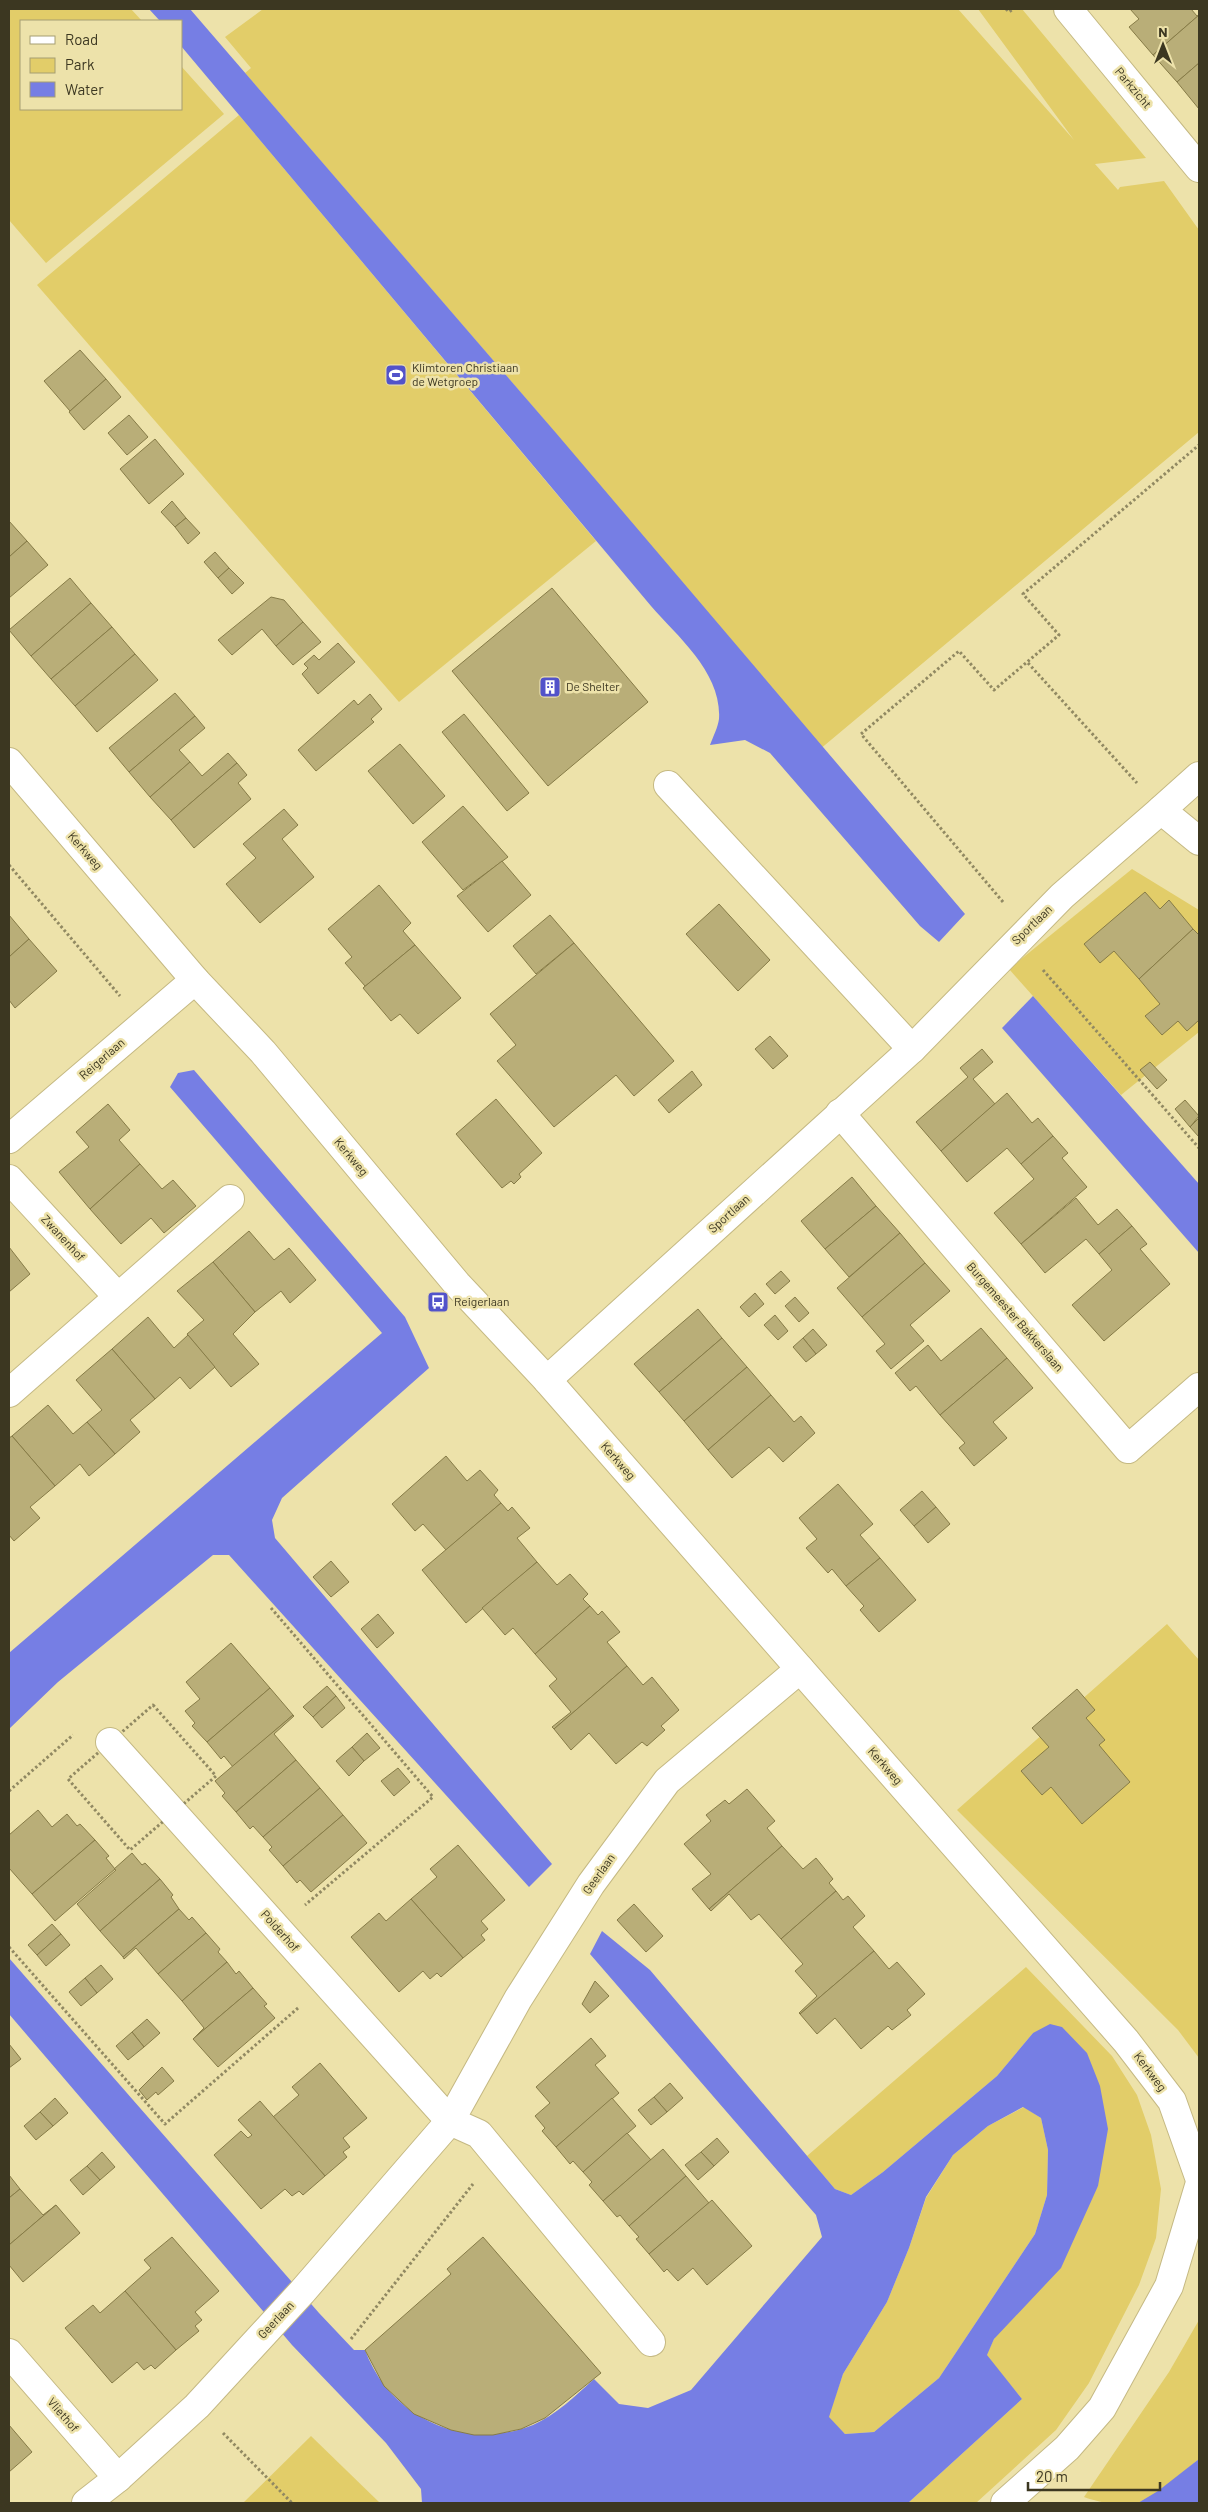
<svg xmlns="http://www.w3.org/2000/svg" width="1208" height="2512" viewBox="0 0 1208 2512" font-family="Barlow,sans-serif">
  <style>
    .green { fill: #e2cd69 }
    .water { fill: #767ee4; fill-rule: evenodd }
    .building { fill: #b9ae78; stroke: #867b47 }
    .lines { fill: none; stroke-linecap: round; stroke-linejoin: round }
    .minor-casing { stroke: #c5b983; stroke-width: 30 }
    .path { stroke: #918962; stroke-width: 3; stroke-dasharray: 2.5 2.5; stroke-linecap: butt }
    .minor { stroke: #fff; stroke-width: 28 }
    .labels { text-anchor: middle; stroke-width: 5; stroke-linejoin: round; paint-order: stroke }
    .street-label { font-size: 12px; fill: #3c3721; stroke: #ede2aa }
    .poi-label { font-size: 12px; fill: #3c3721; stroke: #ede2aa; text-anchor: start }
  </style>
  <rect width="100%" height="100%" fill="#ede2aa"/>
  <g class="green">
    <path d="M9 9H131L142 21H21V109H181V66L224 114 46 263 9 220Z"/>
    <path d="M263 9H958L1074 140 978 9H1022L1146 158 1095 164 1118 190 1120 187 1164 181 1199 230V432L819 750 541 416 245 73 251 68 225 37Z"/>
    <path d="M239 115 596 541 399 702 37 285Z"/>
    <path d="M1132 869 1199 910V1032L1121 1095 1009 969Z"/>
    <path d="M1167 1624 1199 1660V2058L1178 2030 957 1810Z"/>
    <path d="M1026 1967 1112 2056 1137 2095 1151 2135 1161 2189 1156 2238 1139 2285 1089 2383 1056 2430 976 2503H908L1022 2399 986 2356 994 2339 1098 2186 1033 2033 997 2076 883 2172 851 2195 835 2189 807 2156Z"/>
    <path d="M1024 2107 1041 2118 1048 2150 1047 2195 1035 2234 939 2378 874 2432 845 2434 828 2417 843 2374 887 2302 909 2248 926 2198 953 2155 988 2126Z"/>
    <path d="M1199 2320V2459C1183 2472 1158 2497 1138 2503 1123 2508 1098 2502 1084 2497L1169 2372Z"/>
    <path d="M311 2436 380 2503H243Z"/>
  </g>
  <g class="water">
    <path d="M149 9H190L556 433 965 914 939 942 920 926 770 753 745 740 710 745C713 737 718 727 719 719 722 673 678 637 651 606L181 46V21H160Z"/>
    <path d="M1033 996 1199 1184V1253L1002 1028Z"/>
    <path d="M194 1070 405 1317 429 1368 282 1498 272 1520 275 1538 552 1864 529 1887 229 1555H213L58 1682 9 1729V1653L382 1333 170 1087 178 1073Z"/>
    <path d="M602 1931 650 1970 835 2189 851 2195 883 2172 997 2076 1033 2033 1050 2024 1062 2027 1087 2053 1100 2086 1108 2129 1098 2186 1061 2268 994 2339 987 2355 1022 2399 908 2503H422L421 2489 386 2443 292 2345 9 2014V1958L319 2313 354 2350H365C390 2418 465 2452 533 2425 556 2415 575 2396 594 2379L619 2404 648 2408 691 2390 822 2237 816 2215 590 1954ZM1023 2107 1041 2118 1048 2150 1047 2195 1035 2234 939 2378 874 2432 845 2434 829 2417 843 2374 887 2302 909 2248 926 2197 953 2155 988 2126Z"/>
    <path d="M1199 2459V2503H1138L1158 2491Z"/>
  </g>
  <g class="building">
    <path d="M1130 9H1191L1197 16 1199 15 1153 55 1129 27 1139 19Z"/>
    <path d="M1199 15V63L1177 82 1153 55Z"/>
    <path d="M1199 63V109L1177 82Z"/>
    <path d="M80 350 106 379 70 411 44 381Z"/>
    <path d="M106 379 121 397 84 430 69 412Z"/>
    <path d="M129 415 148 437 127 455 108 433Z"/>
    <path d="M155 439 184 474 149 504 120 469Z"/>
    <path d="M172 501 186 518 175 527 161 512Z"/>
    <path d="M186 518 200 533 188 544 175 527Z"/>
    <path d="M9 521 27 541 9 557Z"/>
    <path d="M27 541 48 565 9 598V557Z"/>
    <path d="M215 552 229 568 218 578 204 562Z"/>
    <path d="M229 568 244 583 232 594 218 578Z"/>
    <path d="M70 578 91 603 31 656 9 630Z"/>
    <path d="M552 588 648 702 548 786 452 671Z"/>
    <path d="M271 597 284 600 303 622 276 646 262 629 232 655 218 640Z"/>
    <path d="M91 603 112 627 51 679 31 656Z"/>
    <path d="M303 622 321 642 293 665 276 646Z"/>
    <path d="M112 627 135 654 75 706 51 679Z"/>
    <path d="M338 643 355 662 318 694 302 674 308 668 304 664 314 655 319 660Z"/>
    <path d="M135 654 158 680 97 732 75 706Z"/>
    <path d="M175 693 195 716 129 772 109 748Z"/>
    <path d="M370 694 382 709 371 719 374 722 316 771 298 750 354 700 358 705Z"/>
    <path d="M464 714 529 793 507 811 442 732Z"/>
    <path d="M195 716 205 728 179 750 190 762 150 797 129 772Z"/>
    <path d="M400 744 445 796 413 824 368 771Z"/>
    <path d="M228 753 237 763 171 820 150 797 190 762 202 776Z"/>
    <path d="M237 763 247 775 238 783 251 799 194 848 171 820Z"/>
    <path d="M463 806 508 857 463 890 422 842Z"/>
    <path d="M284 809 298 825 282 839 314 877 260 923 226 884 256 858 243 844Z"/>
    <path d="M502 861 531 895 488 932 457 896Z"/>
    <path d="M379 885 411 923 403 931 415 945 363 988 365 986 345 963 352 957 328 929Z"/>
    <path d="M1145 892 1160 909 1169 900 1193 929 1139 979 1114 951 1100 963 1084 944Z"/>
    <path d="M719 904 770 960 738 991 686 934Z"/>
    <path d="M9 915 29 939 9 957Z"/>
    <path d="M550 915 574 943 536 974 513 946Z"/>
    <path d="M1193 929 1199 935V1020L1187 1031 1178 1021 1162 1035 1145 1016 1160 1004 1139 979Z"/>
    <path d="M29 939 57 971 15 1008 9 1000V957Z"/>
    <path d="M574 943 674 1061 634 1096 616 1075 554 1127 497 1061 516 1045 490 1014Z"/>
    <path d="M415 945 461 998 418 1034 400 1014 391 1021 363 988Z"/>
    <path d="M770 1036 788 1056 773 1069 755 1049Z"/>
    <path d="M982 1049 993 1062 973 1079 995 1104 941 1151 916 1122 968 1077 960 1068Z"/>
    <path d="M1150 1062 1167 1080 1157 1089 1140 1070Z"/>
    <path d="M692 1071 702 1085 669 1113 658 1100Z"/>
    <path d="M1007 1093 1032 1123 1038 1118 1053 1136 1021 1164 1007 1148 967 1182 941 1151Z"/>
    <path d="M496 1099 542 1153 519 1174 521 1177 514 1184 511 1181 502 1188 456 1134Z"/>
    <path d="M1185 1100 1199 1116 1190 1127 1175 1109Z"/>
    <path d="M108 1104 130 1130 119 1140 140 1164 90 1209 59 1172 89 1147 76 1132Z"/>
    <path d="M1199 1118V1137L1190 1127Z"/>
    <path d="M1053 1136 1068 1153 1062 1158 1087 1187 1021 1244 994 1213 1034 1179 1021 1164Z"/>
    <path d="M140 1164 162 1189 173 1180 196 1206 164 1233 151 1218 121 1244 90 1209Z"/>
    <path d="M852 1177 876 1206 825 1249 801 1221Z"/>
    <path d="M1076 1198 1098 1225 1117 1209 1132 1226 1099 1254 1086 1239 1045 1273 1021 1244Z"/>
    <path d="M876 1206 900 1233 849 1277 825 1249Z"/>
    <path d="M1132 1226 1147 1244 1140 1249 1170 1284 1104 1341 1072 1305 1112 1270 1099 1254Z"/>
    <path d="M249 1231 274 1260 289 1248 316 1280 290 1303 281 1291 255 1312 213 1262Z"/>
    <path d="M900 1233 925 1263 862 1317 837 1288Z"/>
    <path d="M9 1247 30 1274 9 1292Z"/>
    <path d="M213 1262 255 1312 233 1334 259 1364 231 1387 187 1334 204 1320 177 1291Z"/>
    <path d="M925 1263 950 1291 910 1325 924 1341 891 1369 876 1351 885 1344 862 1317Z"/>
    <path d="M781 1271 790 1281 775 1294 766 1284Z"/>
    <path d="M755 1293 764 1304 749 1317 740 1307Z"/>
    <path d="M795 1297 809 1313 799 1322 785 1306Z"/>
    <path d="M698 1309 722 1338 659 1392 634 1364Z"/>
    <path d="M775 1315 788 1331 778 1340 764 1325Z"/>
    <path d="M148 1317 174 1348 188 1335 215 1367 190 1389 180 1377 155 1399 112 1349Z"/>
    <path d="M981 1328 1007 1358 940 1415 916 1386 910 1391 895 1373 928 1345 941 1361Z"/>
    <path d="M813 1329 827 1345 816 1354 803 1338Z"/>
    <path d="M722 1338 747 1367 684 1421 659 1392Z"/>
    <path d="M803 1338 816 1354 806 1362 793 1347Z"/>
    <path d="M112 1349 155 1399 130 1420 140 1432 115 1454 87 1422 102 1410 76 1380Z"/>
    <path d="M1007 1358 1033 1388 993 1422 1007 1438 974 1466 959 1448 965 1443 940 1415Z"/>
    <path d="M747 1367 771 1395 708 1450 684 1421Z"/>
    <path d="M771 1395 794 1422 801 1416 815 1433 783 1462 769 1447 732 1478 708 1450Z"/>
    <path d="M48 1405 73 1434 87 1422 115 1454 89 1476 80 1464 55 1486 12 1436Z"/>
    <path d="M12 1436 55 1486 30 1507 40 1518 14 1541 9 1535V1438Z"/>
    <path d="M446 1456 467 1481 480 1470 498 1490 494 1495 501 1503 446 1550 423 1524 415 1531 392 1504Z"/>
    <path d="M838 1484 873 1524 860 1535 880 1558 846 1586 832 1569 828 1573 806 1548 817 1539 799 1518Z"/>
    <path d="M922 1491 936 1507 914 1526 900 1510Z"/>
    <path d="M501 1503 508 1511 512 1507 530 1528 517 1538 537 1562 466 1623 422 1570Z"/>
    <path d="M936 1507 950 1524 928 1543 914 1526Z"/>
    <path d="M880 1558 916 1600 879 1632 860 1610 864 1606 846 1586Z"/>
    <path d="M331 1561 349 1582 331 1597 313 1577Z"/>
    <path d="M537 1562 557 1585 570 1574 588 1594 583 1599 590 1606 535 1654 513 1628 505 1635 482 1608Z"/>
    <path d="M590 1606 598 1615 602 1611 620 1632 607 1642 627 1666 554 1729 552 1727 571 1712 549 1686 557 1679 535 1654Z"/>
    <path d="M378 1614 394 1633 377 1648 361 1629Z"/>
    <path d="M231 1643 270 1688 207 1742 192 1726 195 1723 185 1711 200 1699 186 1682Z"/>
    <path d="M627 1666 643 1685 652 1677 679 1710 661 1726 665 1730 647 1746 642 1742 616 1764 589 1733 571 1750 554 1729Z"/>
    <path d="M327 1686 336 1696 313 1717 303 1707Z"/>
    <path d="M270 1688 293 1715 233 1767 224 1756 221 1759 207 1742Z"/>
    <path d="M1077 1689 1095 1710 1086 1718 1105 1740 1099 1745 1130 1782 1082 1824 1051 1787 1042 1795 1021 1771 1049 1747 1032 1728Z"/>
    <path d="M336 1696 345 1708 322 1728 313 1717Z"/>
    <path d="M293 1715 294 1716 274 1734 296 1760 236 1812 222 1796 225 1793 215 1781Z"/>
    <path d="M367 1733 380 1748 364 1761 352 1747Z"/>
    <path d="M352 1747 364 1761 349 1776 336 1761Z"/>
    <path d="M296 1760 320 1788 263 1837 253 1826 250 1829 236 1812Z"/>
    <path d="M398 1768 410 1782 394 1796 381 1781Z"/>
    <path d="M320 1788 343 1815 283 1866 269 1850 272 1847 263 1837Z"/>
    <path d="M747 1789 775 1821 767 1828 782 1846 709 1909 692 1889 711 1874 684 1844 711 1821 706 1815 725 1800 729 1804Z"/>
    <path d="M38 1810 52 1827 67 1814 77 1826 80 1824 95 1840 32 1894 9 1868V1835Z"/>
    <path d="M343 1815 367 1843 311 1892 300 1880 297 1883 283 1866Z"/>
    <path d="M95 1840 109 1856 106 1858 115 1869 55 1921 32 1894Z"/>
    <path d="M458 1845 505 1900 481 1921 488 1929 481 1935 485 1940 463 1958 411 1899 437 1877 430 1869Z"/>
    <path d="M782 1846 803 1869 816 1858 833 1879 829 1883 836 1891 781 1939 759 1914 751 1920 729 1894 711 1911 709 1909Z"/>
    <path d="M132 1853 142 1865 145 1863 160 1879 100 1931 77 1904 116 1870 114 1869Z"/>
    <path d="M160 1879 173 1895 171 1897 179 1909 123 1957 100 1931Z"/>
    <path d="M836 1891 843 1900 848 1896 865 1916 853 1927 874 1951 800 2014 799 2013 817 1996 795 1971 803 1964 781 1939Z"/>
    <path d="M411 1899 463 1958 441 1977 437 1973 430 1979 423 1971 399 1992 351 1937 379 1913 386 1921Z"/>
    <path d="M634 1904 663 1936 646 1952 617 1920Z"/>
    <path d="M179 1909 189 1920 192 1917 206 1933 158 1974 136 1948 124 1959 123 1957Z"/>
    <path d="M52 1924 61 1934 37 1955 28 1945Z"/>
    <path d="M206 1933 220 1949 218 1952 227 1962 182 2001 158 1974Z"/>
    <path d="M61 1934 70 1945 46 1966 37 1955Z"/>
    <path d="M874 1951 889 1969 897 1962 925 1994 907 2010 911 2015 892 2030 888 2026 861 2049 835 2018 817 2034 800 2014Z"/>
    <path d="M227 1962 236 1974 239 1971 253 1988 193 2039 204 2028 182 2001Z"/>
    <path d="M101 1965 113 1979 97 1993 85 1978Z"/>
    <path d="M85 1978 97 1993 81 2006 69 1992Z"/>
    <path d="M595 1981 609 1996 590 2013 582 2004Z"/>
    <path d="M253 1988 267 2004 264 2006 275 2018 218 2067 193 2039Z"/>
    <path d="M147 2019 160 2033 144 2047 132 2032Z"/>
    <path d="M132 2032 144 2047 128 2060 116 2046Z"/>
    <path d="M591 2038 606 2056 595 2065 619 2093 556 2147 542 2131 545 2128 535 2116 550 2103 536 2087Z"/>
    <path d="M9 2044 21 2059 9 2068Z"/>
    <path d="M320 2063 367 2118 343 2138 350 2147 343 2152 347 2157 325 2176 273 2117 299 2095 292 2087Z"/>
    <path d="M162 2067 174 2081 158 2095 156 2092 147 2100 139 2090Z"/>
    <path d="M670 2083 683 2098 667 2112 654 2097Z"/>
    <path d="M654 2097 667 2112 651 2125 638 2110Z"/>
    <path d="M55 2098 68 2113 53 2126 40 2112Z"/>
    <path d="M612 2098 636 2126 583 2172 573 2161 570 2164 556 2147Z"/>
    <path d="M260 2101 325 2176 303 2195 299 2191 292 2196 285 2189 261 2209 214 2155 241 2131 248 2138 252 2135 238 2120Z"/>
    <path d="M40 2112 53 2126 36 2140 24 2126Z"/>
    <path d="M627 2133 651 2160 603 2201 589 2185 592 2182 583 2172Z"/>
    <path d="M717 2138 729 2152 714 2166 701 2152Z"/>
    <path d="M663 2149 686 2176 629 2226 620 2215 617 2217 603 2201Z"/>
    <path d="M102 2152 115 2167 100 2180 87 2166Z"/>
    <path d="M701 2152 714 2166 698 2180 685 2165Z"/>
    <path d="M87 2166 100 2180 83 2195 70 2180Z"/>
    <path d="M9 2175 20 2189 9 2198Z"/>
    <path d="M686 2176 709 2203 649 2254 636 2239 639 2237 629 2226Z"/>
    <path d="M20 2189 43 2215 56 2205 9 2245V2198Z"/>
    <path d="M712 2200 752 2246 707 2285 693 2268 678 2281 667 2269 664 2272 649 2254Z"/>
    <path d="M56 2205 80 2233 23 2282 9 2265V2245Z"/>
    <path d="M172 2237 219 2291 195 2312 202 2320 195 2326 199 2331 176 2350 125 2291 151 2268 144 2260Z"/>
    <path d="M483 2237 601 2373 545 2418 521 2429 493 2435H474L451 2430 414 2414 384 2386 365 2350 451 2274 447 2269Z"/>
    <path d="M125 2291 176 2350 155 2369 151 2365 144 2370 137 2362 112 2383 65 2328 93 2305 100 2313Z"/>
    <path d="M9 2425 32 2452 9 2472Z"/>
  </g>
  <g class="lines">
    <g class="minor-casing">
      <g id="minor">
        <path d="M1068 9 1199 168"/>
        <path d="M9 762 195 980 263 1052 457 1284 547 1380 1126 2041 1172 2101 1199 2177"/>
        <path d="M668 785 912 1049"/>
        <path d="M1161 810 1199 776"/>
        <path d="M840 1113 1128 1449 1199 1387"/>
        <path d="M9 1139 195 980"/>
        <path d="M9 1179 118 1297"/>
        <path d="M547 1380 912 1049 1062 896 1161 810 1199 841"/>
        <path d="M9 1393 230 1199"/>
        <path d="M110 1742 450 2121 479 2134 651 2342"/>
        <path d="M9 2353 118 2478"/>
        <path d="M86 2503 118 2478 197 2406 302 2292 450 2121 518 1999 591 1884 667 1781 800 1669"/>
        <path d="M1005 2503 1067 2448 1102 2408 1169 2286 1199 2186"/>
      </g>
    </g>
    <g class="path">
      <path d="M1006 9 1009 12 1013 9"/>
      <path d="M1028 663 1137 783"/>
      <path d="M9 865 120 996"/>
      <path d="M1003 902 861 734 959 651 994 690 1059 635 1023 594 1199 445"/>
      <path d="M1043 970 1199 1148"/>
      <path d="M271 1608 433 1797 305 1905"/>
      <path d="M153 1705 216 1776 130 1850 68 1779Z"/>
      <path d="M9 1791 73 1735"/>
      <path d="M9 1947 165 2124 298 2008"/>
      <path d="M351 2339 473 2184"/>
      <path d="M223 2433 292 2503"/>
    </g>
    <use href="#minor" class="minor"/>
  </g>
  <defs>
    <g id="stadium-square" transform="scale(1.125)"><rect x="-9" y="-9" width="18" height="18" rx="4" fill="#5253ca" stroke="#ede2aa"/><path d="M0-5a6.5 5 0 1 0 0 10a6.5 5 0 1 0 0-10ZM-3.5-1.8h7v3.6h-7Z" fill="#fff"/></g>
    <g id="building-square" transform="scale(1.125)"><rect x="-9" y="-9" width="18" height="18" rx="4" fill="#5253ca" stroke="#ede2aa"/><path d="M-4-6H4V6H1V3H-1V6H-4ZM-2.5-4.3h1.7v1.8h-1.7ZM.8-4.3h1.7v1.8H.8ZM-2.5-1h1.7V.8h-1.7ZM.8-1h1.7V.8H.8Z" fill="#fff"/></g>
    <g id="bus-square" transform="scale(1.125)"><rect x="-9" y="-9" width="18" height="18" rx="4" fill="#5253ca" stroke="#ede2aa"/><path d="M-5-6H5V4H4V6H2V4H-2V6H-4V4H-5ZM-3.5-4V0h7V-4ZM-3.5 1.2v1.5H-2V1.2ZM2 1.2v1.5H3.5V1.2Z" fill="#fff"/></g>
  </defs>
  <g fill-rule="evenodd">
    <use href="#stadium-square" x="396" y="375"/>
    <use href="#building-square" x="550" y="687"/>
    <use href="#bus-square" x="438" y="1302"/>
  </g>
  <g class="labels">
    <g class="street-label">
      <text transform="translate(1133 88) rotate(50)" y="4">Parkzicht</text>
      <text transform="translate(85 851) rotate(49)" y="4">Kerkweg</text>
      <text transform="translate(1032 925) rotate(-44)" y="4">Sportlaan</text>
      <text transform="translate(102 1059) rotate(-41)" y="4">Reigerlaan</text>
      <text transform="translate(351 1157) rotate(50)" y="4">Kerkweg</text>
      <text transform="translate(729 1214) rotate(-42)" y="4">Sportlaan</text>
      <text transform="translate(63 1238) rotate(47)" y="4">Zwanenhof</text>
      <text transform="translate(1015 1317) rotate(49)" y="4">Burgemeester Bakkerslaan</text>
      <text transform="translate(618 1461) rotate(49)" y="4">Kerkweg</text>
      <text transform="translate(885 1766) rotate(49)" y="4">Kerkweg</text>
      <text transform="translate(599 1874) rotate(-55)" y="4">Geerlaan</text>
      <text transform="translate(280 1931) rotate(48)" y="4">Polderhof</text>
      <text transform="translate(1150 2072) rotate(53)" y="4">Kerkweg</text>
      <text transform="translate(276 2320) rotate(-47)" y="4">Geerlaan</text>
      <text transform="translate(63 2415) rotate(49)" y="4">Vliethof</text>
    </g>
    <g class="poi-label">
      <text x="412" y="372">Klimtoren Christiaan<tspan x="412" dy="14">de Wetgroep</tspan></text>
      <text x="566" y="691">De Shelter</text>
      <text x="454" y="1306">Reigerlaan</text>
    </g>
  </g>
  <rect width="1208" height="2512" fill="none" stroke="#3c3721" stroke-width="20"/>
  <rect x="20" y="20" width="162" height="90" fill="#ede2aa" stroke="#a69e73"/>
  <rect x="30" y="36" width="25" height="8" fill="#ffffff" stroke="#a69e73"/>
  <text x="65" y="45" font-size="15" fill="#3c3721">Road</text>
  <rect x="30" y="58" width="25" height="15" fill="#e2cd69" stroke="#a69e73"/>
  <text x="65" y="70" font-size="15" fill="#3c3721">Park</text>
  <rect x="30" y="82" width="25" height="15" fill="#767ee4" stroke="#a69e73"/>
  <text x="65" y="95" font-size="15" fill="#3c3721">Water</text>
  <g transform="translate(1163 45)" stroke="#ede2aa" stroke-width="4" paint-order="stroke">
  <path d="M0-4L9 19L0 12L-9 19Z" fill="#3c3721"/>
  <text y="-8" font-size="14" font-weight="bold" text-anchor="middle" fill="#3c3721">N</text>
  </g>
  <path d="M1028 2482v8h132v-8" fill="none" stroke="#3c3721" stroke-width="2.5"/>
  <text x="1036" y="2482" font-size="15" fill="#3c3721" stroke="#ede2aa" stroke-width="4" paint-order="stroke">20 m</text>
</svg>
